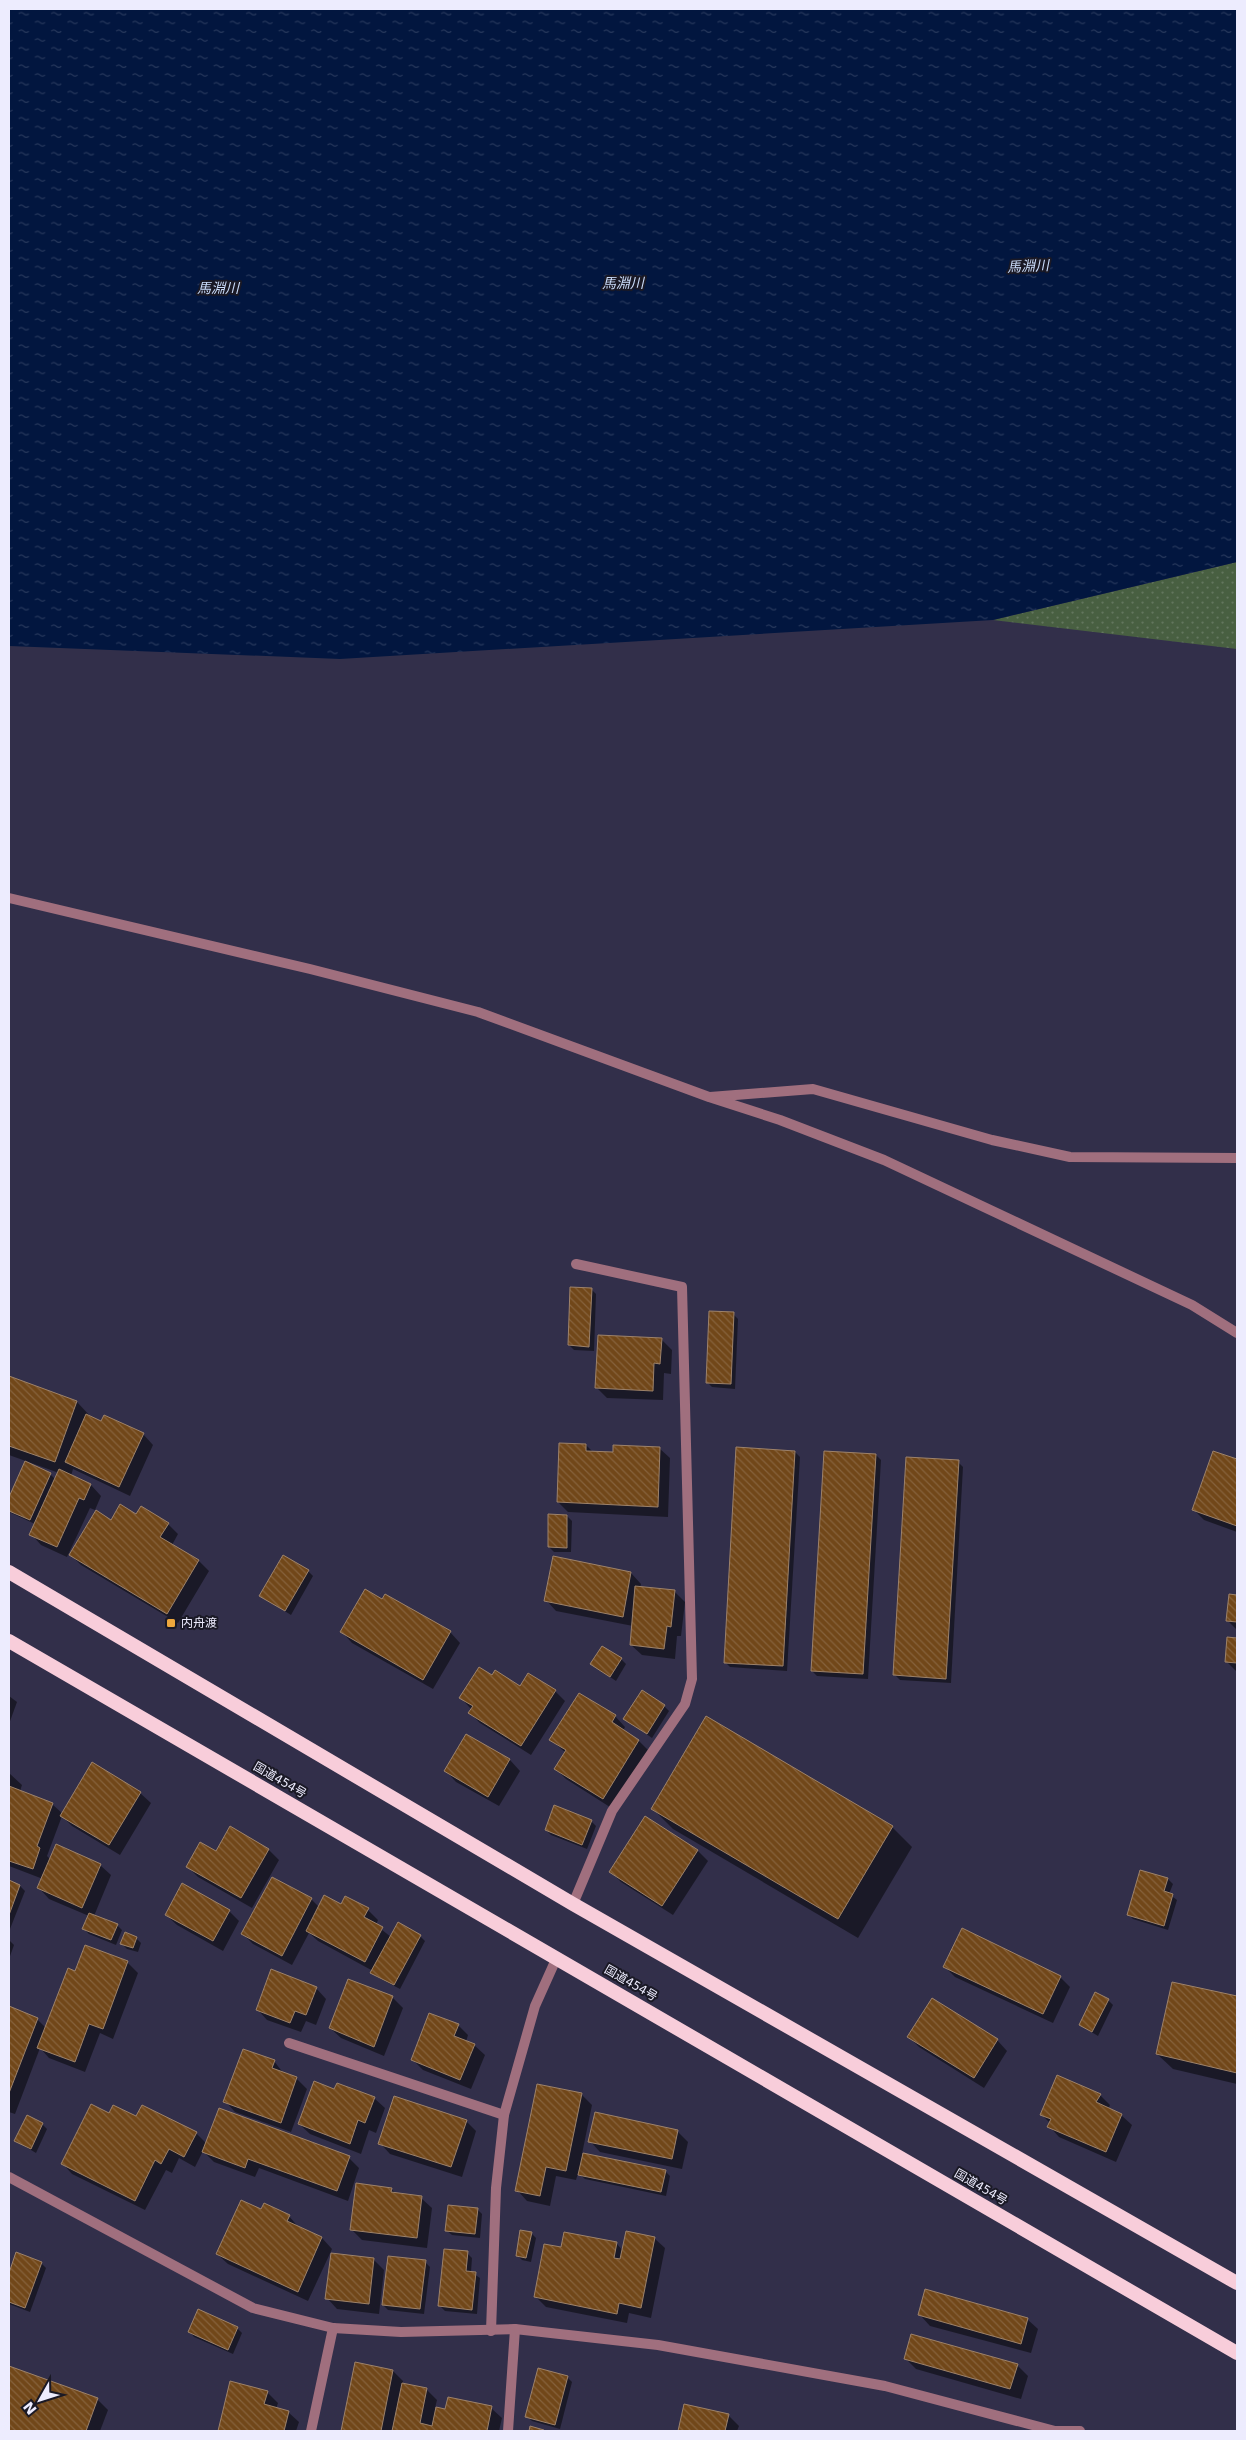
<svg xmlns="http://www.w3.org/2000/svg" width="1246" height="2440" viewBox="0 0 1246 2440" font-family="'DejaVu Sans','Noto Sans JP',sans-serif">
  <style>
    .grass { fill: url(#grass-dots) }
    .water { fill: url(#water-ripples) }
    .shadow { fill: #0007 }
    .building { fill: url(#building-back-hatch); stroke: #9d826a }
    .lines { fill: none; stroke-linecap: round; stroke-linejoin: round }
    .minor { stroke: #a06f7e; stroke-width: 10 }
    .tertiary { stroke: #a06f7e; stroke-width: 10 }
    .trunk { stroke: #f8cdda; stroke-width: 14 }
    .poi-dot { fill: #eea73d; stroke: #1a1925; stroke-width: 2 }
    .labels { text-anchor: middle; stroke-width: 4; stroke-linejoin: round; paint-order: stroke }
    .poi-label { font-size: 12px; fill: #edecfe; stroke: #1a1925; text-anchor: start }
    .street-label { font-size: 12px; fill: #edecfe; stroke: #1a1925 }
    .water-label { font-size: 14px; font-style: italic; fill: #cbddfb; stroke: #1a1925 }
  </style>
  <defs>
    <pattern id="grass-dots" width="8" height="8" patternUnits="userSpaceOnUse" patternTransform="scale(1.25)"><rect width="8" height="8" fill="#485f41"/><path d="M2 2h.1M6 6h.1" fill="none" stroke="#63765e" stroke-width="1.8" stroke-linecap="round"/></pattern>
    <pattern id="water-ripples" width="26" height="14" patternUnits="userSpaceOnUse" patternTransform="scale(1.25)"><rect width="26" height="14" fill="#02163f"/><path d="M2 4q2-2 4 0t4 0M15 11q2-2 4 0t4 0" fill="none" stroke="#27385c"/></pattern>
    <pattern id="building-back-hatch" width="6" height="6" patternUnits="userSpaceOnUse" patternTransform="scale(1.25)"><rect width="6" height="6" fill="#714719"/><path d="M-1 5l2 2M0 0l6 6M5-1l2 2" fill="none" stroke="#86623c"/></pattern>
  </defs>
  <rect width="100%" height="100%" fill="#322f4a"/>
  <path class="grass" d="M1237 562V649L993 620Z"/>
  <path class="water" d="M9 9H1237V562L993 620 340 659 9 646Z"/>
  <g class="shadow">
    <path d="M591 1289 596 1294 594 1351 574 1350 569 1345Z"/>
    <path d="M733 1314 738 1319 735 1389 712 1387 707 1382Z"/>
    <path d="M661 1339 672 1350 671 1374 664 1373 663 1400 607 1398 597 1388Z"/>
    <path d="M9 1378 77 1402 92 1418 143 1434 153 1445 130 1496 73 1469 71 1476 91 1485 101 1496 95 1510 90 1508 67 1557 41 1545 31 1534 35 1524 9 1512V1500L26 1463 50 1474 56 1480 59 1473 9 1455Z"/>
    <path d="M586 1445 593 1452 614 1453 659 1448 670 1458 668 1517 568 1512 558 1502Z"/>
    <path d="M795 1452 800 1457 787 1671 730 1667 725 1662Z"/>
    <path d="M1214 1452 1237 1461V1532L1204 1520 1193 1509Z"/>
    <path d="M876 1455 881 1460 868 1679 817 1676 812 1671Z"/>
    <path d="M958 1462 963 1467 951 1683 900 1680 895 1675Z"/>
    <path d="M136 1515 168 1524 178 1534 172 1545 199 1561 209 1571 178 1623 81 1565 71 1555 111 1522Z"/>
    <path d="M567 1516 572 1521 571 1552H554L549 1547Z"/>
    <path d="M308 1571 313 1576 291 1615 261 1596Z"/>
    <path d="M631 1573 641 1584 640 1588 674 1591 685 1602 681 1636H677L675 1659 642 1655 631 1645 633 1626 556 1611 546 1600Z"/>
    <path d="M1230 1596H1237V1630L1228 1621Z"/>
    <path d="M382 1600 450 1632 460 1643 433 1689 352 1643 342 1632Z"/>
    <path d="M1228 1638 1237 1639V1672L1226 1661Z"/>
    <path d="M621 1659 626 1664 616 1681 591 1664Z"/>
    <path d="M492 1677 520 1688 555 1691 565 1701 531 1755 480 1723 470 1713 471 1709 461 1698Z"/>
    <path d="M9 1696 17 1702 9 1724Z"/>
    <path d="M664 1706 669 1711 652 1738 625 1719Z"/>
    <path d="M615 1716 625 1727 623 1731 639 1741 649 1751 613 1809 566 1779 556 1769 566 1753 551 1740Z"/>
    <path d="M466 1735 510 1760 520 1771 499 1806 456 1782 446 1771Z"/>
    <path d="M9 1773 22 1785 20 1791 52 1804 63 1814 140 1793 151 1803 120 1855 72 1826 62 1816 47 1856 51 1860 100 1865 111 1875 94 1916 117 1925 122 1930 116 1945 89 1934 84 1929 89 1916 49 1899 39 1888 43 1879 9 1866Z"/>
    <path d="M653 1809 892 1827 912 1847 858 1938 673 1829Z"/>
    <path d="M646 1818 698 1851 708 1861 673 1915 621 1882 611 1872Z"/>
    <path d="M591 1821 596 1826 587 1849 551 1835 546 1830Z"/>
    <path d="M230 1828 269 1850 279 1860 252 1908 198 1877 187 1866 217 1853Z"/>
    <path d="M1141 1872 1168 1879 1173 1884 1169 1894 1177 1900 1168 1930 1133 1919 1128 1914Z"/>
    <path d="M272 1878 311 1899 319 1907 341 1906 368 1910 378 1920 376 1925 391 1937 420 1936 425 1941 400 1989 377 1977 372 1972 373 1971 318 1941 309 1933 292 1965 253 1944 243 1934Z"/>
    <path d="M9 1882 20 1886 25 1891 10 1929Z"/>
    <path d="M229 1911 239 1921 223 1951 177 1925 166 1915Z"/>
    <path d="M136 1938 141 1943 138 1952 127 1949 122 1944Z"/>
    <path d="M9 1940 14 1945 9 1959Z"/>
    <path d="M127 1962 138 1973 113 2039 100 2033 85 2072 49 2058 40 2048 15 2114 9 2112V2008L37 2019 46 2028 76 1973Z"/>
    <path d="M945 1967 1060 1977 1070 1987 1053 2023 955 1977Z"/>
    <path d="M349 1980 393 1998 403 2008 384 2056 341 2038 330 2028Z"/>
    <path d="M1173 1983 1237 1997V2084L1173 2069 1157 2054Z"/>
    <path d="M316 1988 326 1999 316 2025 306 2021 301 2032 267 2020 257 2009Z"/>
    <path d="M1108 2000 1113 2005 1098 2036 1080 2025Z"/>
    <path d="M458 2025 468 2035 466 2042 474 2045 485 2055 471 2089 423 2070 413 2060Z"/>
    <path d="M909 2037 997 2040 1007 2051 984 2088 919 2047Z"/>
    <path d="M274 2061 284 2074 296 2078 307 2089 291 2132 235 2112 225 2101Z"/>
    <path d="M335 2091 374 2098 385 2108 376 2133 369 2130 361 2154 310 2134 299 2124Z"/>
    <path d="M581 2094 592 2105 582 2154 665 2171 670 2176 666 2196 585 2179 578 2173 576 2180 556 2176 550 2206 527 2201 517 2190Z"/>
    <path d="M1100 2095 1110 2105 1108 2109 1121 2115 1132 2125 1116 2162 1059 2137 1049 2126 1050 2123 1042 2115Z"/>
    <path d="M110 2114 136 2118 196 2133 207 2144 349 2158 359 2168 348 2201 259 2168 255 2177 214 2162 203 2151 195 2167 179 2158 172 2173 166 2170 145 2210 72 2174 62 2163Z"/>
    <path d="M466 2121 476 2131 462 2177 390 2154 380 2143Z"/>
    <path d="M42 2124 47 2129 36 2153 16 2141Z"/>
    <path d="M677 2131 688 2142 682 2169 600 2152 590 2141Z"/>
    <path d="M391 2189 397 2194 421 2198 432 2208 427 2248 362 2240 352 2230Z"/>
    <path d="M477 2209 482 2214 480 2238 452 2235 446 2230Z"/>
    <path d="M261 2211 289 2216 299 2228 322 2238 332 2249 308 2301 228 2264 217 2254Z"/>
    <path d="M531 2233 536 2238 531 2262 522 2260 517 2255Z"/>
    <path d="M654 2238 665 2248 651 2318 629 2313 627 2323 546 2307 535 2296 562 2248 617 2244 623 2251Z"/>
    <path d="M17 2253 41 2263 46 2268 30 2312 9 2304V2277Z"/>
    <path d="M467 2253 472 2258 471 2272 480 2278 477 2314 445 2311 440 2306Z"/>
    <path d="M373 2259 384 2270 379 2314 337 2309 327 2298Z"/>
    <path d="M425 2262 430 2267 424 2314 388 2310 383 2305Z"/>
    <path d="M920 2315 1027 2319 1038 2329 1031 2353 930 2326Z"/>
    <path d="M237 2328 242 2333 233 2354 194 2337 190 2332Z"/>
    <path d="M906 2359 1017 2365 1028 2376 1021 2399 916 2369Z"/>
    <path d="M356 2363 393 2371 403 2381V2384L426 2389 437 2400 435 2408 446 2410 491 2408 502 2418 499 2431H342Z"/>
    <path d="M9 2367 97 2399 108 2410 100 2431H9Z"/>
    <path d="M567 2377 572 2382 560 2429 532 2421 527 2416Z"/>
    <path d="M231 2383 267 2392 278 2403 276 2409 288 2412 299 2422 296 2431H219Z"/>
    <path d="M685 2405 728 2415 739 2426 737 2431H679Z"/>
  </g>
  <g class="building">
    <path d="M570 1287 592 1288 589 1347 568 1345Z"/>
    <path d="M709 1311 734 1312 731 1384 706 1383Z"/>
    <path d="M598 1335 662 1338 660 1364 654 1363 653 1391 595 1388Z"/>
    <path d="M9 1376 77 1401 55 1462 9 1446Z"/>
    <path d="M86 1414 101 1421 104 1415 144 1433 119 1487 65 1462Z"/>
    <path d="M559 1443 586 1444V1451L613 1452V1445L660 1447 658 1507 557 1502Z"/>
    <path d="M736 1447 795 1451 783 1666 724 1663Z"/>
    <path d="M824 1451 876 1454 863 1674 811 1671Z"/>
    <path d="M1213 1451 1237 1459V1526L1192 1510Z"/>
    <path d="M906 1457 959 1460 946 1679 893 1675Z"/>
    <path d="M25 1461 51 1473 30 1520 9 1511V1497Z"/>
    <path d="M59 1469 91 1484 84 1500 79 1498 57 1547 29 1535Z"/>
    <path d="M120 1504 136 1514 141 1506 169 1523 160 1537 199 1560 167 1614 69 1555 96 1510 111 1520Z"/>
    <path d="M548 1514 567 1515V1548L548 1547Z"/>
    <path d="M283 1555 309 1570 285 1611 259 1596Z"/>
    <path d="M553 1556 631 1572 623 1617 544 1601Z"/>
    <path d="M635 1586 675 1590 671 1627 667 1626 664 1649 630 1645Z"/>
    <path d="M365 1589 382 1599 385 1594 451 1631 423 1680 340 1632Z"/>
    <path d="M1229 1594 1237 1595V1622L1226 1621Z"/>
    <path d="M1227 1637 1237 1638V1663L1225 1662Z"/>
    <path d="M602 1646 622 1658 610 1677 590 1664Z"/>
    <path d="M479 1667 492 1675 495 1670 520 1686 528 1673 556 1690 521 1746 468 1713 473 1706 459 1698Z"/>
    <path d="M642 1690 665 1705 647 1734 623 1719Z"/>
    <path d="M579 1693 616 1715 612 1722 639 1740 603 1799 554 1769 566 1750 549 1740Z"/>
    <path d="M706 1716 893 1826 838 1919 651 1809Z"/>
    <path d="M466 1734 510 1759 488 1797 444 1771Z"/>
    <path d="M92 1762 141 1792 109 1845 60 1816Z"/>
    <path d="M9 1786 53 1803 37 1846 40 1848 33 1869 9 1861Z"/>
    <path d="M554 1805 592 1820 582 1845 545 1830Z"/>
    <path d="M645 1816 698 1850 662 1906 609 1872Z"/>
    <path d="M230 1826 269 1849 241 1898 186 1867 200 1842 216 1851Z"/>
    <path d="M56 1844 101 1864 82 1908 37 1888Z"/>
    <path d="M1140 1870 1168 1878 1164 1891 1173 1894 1164 1926 1127 1915Z"/>
    <path d="M272 1877 312 1898 282 1956 241 1934Z"/>
    <path d="M9 1880 20 1885 9 1915Z"/>
    <path d="M182 1883 230 1910 213 1941 165 1915Z"/>
    <path d="M324 1895 341 1904 345 1896 369 1908 364 1917 383 1927 365 1962 306 1931Z"/>
    <path d="M89 1913 118 1924 111 1940 82 1929Z"/>
    <path d="M398 1922 421 1935 394 1985 370 1973Z"/>
    <path d="M962 1928 1061 1976 1043 2014 943 1967Z"/>
    <path d="M125 1932 137 1937 133 1948 120 1944Z"/>
    <path d="M85 1945 128 1961 103 2029 89 2024 75 2062 37 2048 68 1968 75 1971Z"/>
    <path d="M271 1969 317 1987 306 2015 295 2011 290 2023 256 2010Z"/>
    <path d="M348 1979 393 1996 374 2047 329 2028Z"/>
    <path d="M1172 1982 1237 1996V2073L1156 2054Z"/>
    <path d="M1095 1992 1109 1999 1092 2032 1079 2025Z"/>
    <path d="M932 1998 998 2039 974 2078 907 2037Z"/>
    <path d="M9 2006 38 2018 9 2093Z"/>
    <path d="M429 2013 459 2024 454 2036 475 2044 460 2080 411 2060Z"/>
    <path d="M243 2049 275 2060 272 2068 297 2077 281 2123 223 2102Z"/>
    <path d="M1057 2075 1101 2094 1096 2102 1122 2114 1106 2152 1047 2127 1051 2119 1040 2115Z"/>
    <path d="M314 2081 334 2089 337 2083 375 2097 365 2123 358 2120 350 2144 298 2124Z"/>
    <path d="M537 2084 582 2093 566 2171 546 2167 540 2196 515 2191Z"/>
    <path d="M394 2096 467 2120 451 2167 378 2144Z"/>
    <path d="M91 2104 109 2113 113 2105 136 2116 142 2105 197 2132 184 2157 169 2149 161 2164 155 2160 135 2201 61 2164Z"/>
    <path d="M219 2108 350 2156 337 2191 248 2159 245 2168 202 2152Z"/>
    <path d="M595 2112 678 2130 672 2159 588 2142Z"/>
    <path d="M27 2115 43 2123 31 2149 14 2141Z"/>
    <path d="M583 2153 666 2170 661 2192 578 2175Z"/>
    <path d="M356 2183 392 2188 391 2192 422 2196 417 2238 350 2230Z"/>
    <path d="M241 2200 261 2209 264 2203 290 2215 287 2221 322 2237 298 2292 216 2254Z"/>
    <path d="M448 2205 478 2208 475 2234 445 2231Z"/>
    <path d="M520 2230 532 2232 526 2258 516 2256Z"/>
    <path d="M626 2231 655 2237 641 2308 619 2303 617 2314 534 2297 544 2244 561 2247 564 2232 617 2242 614 2258 620 2259Z"/>
    <path d="M444 2249 468 2251 466 2271 476 2272 472 2310 438 2306Z"/>
    <path d="M16 2252 42 2262 25 2308 9 2302V2273Z"/>
    <path d="M331 2253 374 2258 369 2304 325 2299Z"/>
    <path d="M388 2256 426 2260 420 2309 382 2305Z"/>
    <path d="M925 2289 1028 2318 1021 2344 918 2315Z"/>
    <path d="M198 2309 238 2327 228 2350 188 2332Z"/>
    <path d="M911 2334 1018 2364 1010 2389 904 2359Z"/>
    <path d="M355 2362 393 2370 381 2431H341Z"/>
    <path d="M9 2366 98 2398 86 2431H9Z"/>
    <path d="M538 2368 568 2376 555 2425 525 2417Z"/>
    <path d="M230 2381 268 2391 264 2404 289 2411 284 2431H218Z"/>
    <path d="M402 2383 427 2388 420 2423 432 2426 436 2407 445 2409 448 2397 492 2406 487 2431H392Z"/>
    <path d="M684 2404 729 2414 725 2431H678Z"/>
    <path d="M530 2426 544 2430 543 2431H529Z"/>
  </g>
  <g class="lines">
    <g class="minor">
      <path d="M710 1097 813 1089 992 1140 1070 1157 1237 1158"/>
      <path d="M573 1904 612 1811 685 1704 692 1679 682 1287 576 1264"/>
      <path d="M289 2043 504 2115"/>
      <path d="M9 2177 253 2308 333 2328 401 2332 515 2329 658 2345 885 2386 1055 2431H1080"/>
      <path d="M491 2331 496 2188 504 2115 535 2006 557 1957"/>
      <path d="M311 2431 333 2328"/>
      <path d="M508 2431 515 2329"/>
    </g>
    <path class="tertiary" d="M9 898 310 969 478 1012 709 1097 780 1120 884 1160 1192 1305 1237 1333"/>
    <g class="trunk">
      <path d="M9 1572 573 1904 1237 2283"/>
      <path d="M9 1641 1237 2353"/>
    </g>
  </g>
  <rect class="poi-dot" x="166" y="1618" width="10" height="10" rx="2.5"/>
  <g class="labels">
    <g class="poi-label">
      <text x="181" y="1627">内舟渡</text>
    </g>
    <g class="street-label">
      <text transform="translate(280 1780) rotate(30)" y="4">国道454号</text>
      <text transform="translate(631 1983) rotate(30)" y="4">国道454号</text>
      <text transform="translate(981 2187) rotate(30)" y="4">国道454号</text>
    </g>
    <g class="water-label">
      <text transform="translate(1028 266) rotate(-3)" y="5">馬淵川</text>
      <text transform="translate(623 283) rotate(-1)" y="5">馬淵川</text>
      <text x="218" y="293">馬淵川</text>
    </g>
  </g>
  <rect width="1246" height="2440" fill="none" stroke="#edecfe" stroke-width="20"/>
  <g transform="translate(40 2400) rotate(231)" stroke="#1a1925" stroke-width="4" paint-order="stroke">
  <path d="M0-4L9 19L0 12L-9 19Z" fill="#edecfe"/>
  <text y="-8" font-size="14" font-weight="bold" text-anchor="middle" fill="#edecfe">N</text>
  </g>
</svg>
